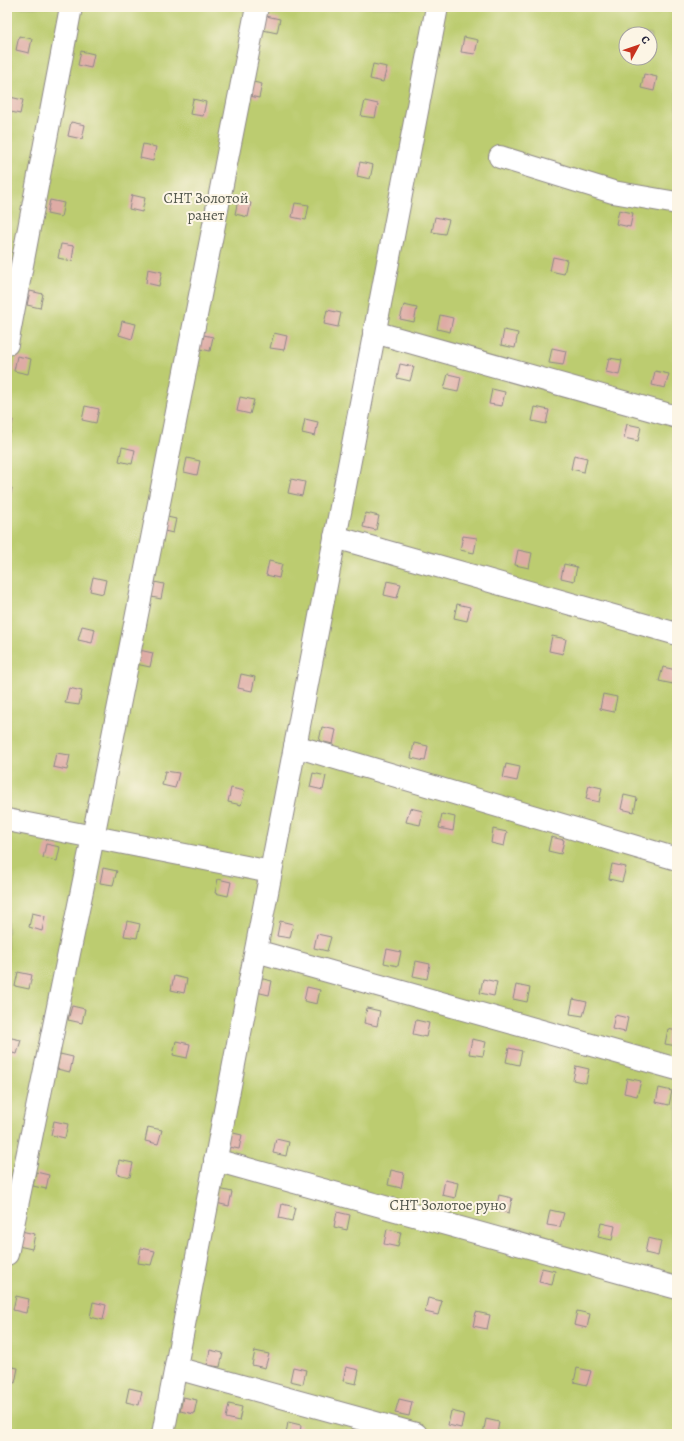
<svg xmlns="http://www.w3.org/2000/svg" width="684" height="1441" viewBox="0 0 684 1441" font-family="Alegreya,serif">
  <style>
    .green { fill: #bccc6f; stroke: #6f7755; fill-rule: evenodd }
    .building { fill: #deaba5 }
    .lines { fill: none; stroke-linecap: round; stroke-linejoin: round }
    .minor-casing { stroke: #8c8687; stroke-width: 24 }
    .minor { stroke: #fff; stroke-width: 22 }
    .labels { text-anchor: middle; stroke-width: 4; stroke-linejoin: round; paint-order: stroke }
    .park-label { font-size: 15px; fill: #50554b; stroke: #fcf5e5 }
  </style>
  <rect width="100%" height="100%" fill="#fcf5e5"/>
  <filter id="ink" filterUnits="userSpaceOnUse"><feTurbulence type="fractalNoise" baseFrequency=".025" numOctaves="2"/><feDisplacementMap in="SourceGraphic" scale="8" xChannelSelector="R" yChannelSelector="G"/><feConvolveMatrix kernelMatrix="1 2 1 2 8 2 1 2 1" color-interpolation-filters="sRGB"/></filter>
  <filter id="wash" filterUnits="userSpaceOnUse"><feTurbulence type="fractalNoise" baseFrequency=".012" numOctaves="4" result="noise"/><feDisplacementMap in="SourceGraphic" scale="16" xChannelSelector="R" yChannelSelector="G"/><feGaussianBlur stdDeviation="0.9" result="paint"/><feColorMatrix in="noise" values="0 0 0 0 0 0 0 0 0 0 0 0 0 0 0 0 0 1.4 0 .05"/><feComposite in="paint" operator="in"/></filter>
  <g filter="url(#wash)">
    <rect width="100%" height="100%" fill="#f6ebd3"/>
    <path class="green" d="M7 7H677V1434H7ZM626 34H650V58H626Z"/>
    <g id="blocks">
      <g class="building">
        <path d="M266 16 280 19 277 33 263 30Z"/>
        <path d="M19 36 32 39 29 53 16 50Z"/>
        <path d="M464 37 478 40 475 54 461 52Z"/>
        <path d="M81 51 94 54 91 68 78 65Z"/>
        <path d="M373 64 387 67 383 82 370 79Z"/>
        <path d="M644 74 657 77 654 91 641 88Z"/>
        <path d="M249 81 262 84 259 98 245 95Z"/>
        <path d="M10 97 23 100 20 114 7 111Z"/>
        <path d="M193 99 206 102 203 116 190 114Z"/>
        <path d="M365 101 378 104 375 118 361 116Z"/>
        <path d="M71 122 85 125 82 139 68 136Z"/>
        <path d="M143 144 156 147 153 161 140 158Z"/>
        <path d="M360 162 373 165 370 179 357 176Z"/>
        <path d="M132 195 145 198 142 212 129 209Z"/>
        <path d="M50 200 64 203 61 217 47 214Z"/>
        <path d="M238 200 251 203 248 217 235 214Z"/>
        <path d="M295 203 309 205 306 220 292 217Z"/>
        <path d="M619 210 633 213 630 227 616 224Z"/>
        <path d="M435 217 449 220 445 234 432 232Z"/>
        <path d="M61 244 74 246 72 261 58 258Z"/>
        <path d="M553 257 567 260 564 274 550 271Z"/>
        <path d="M148 269 162 272 159 286 146 283Z"/>
        <path d="M30 291 43 294 40 308 27 305Z"/>
        <path d="M404 305 417 308 414 322 400 319Z"/>
        <path d="M327 310 341 313 338 327 324 324Z"/>
        <path d="M440 315 453 318 450 332 437 329Z"/>
        <path d="M122 321 136 324 132 339 119 335Z"/>
        <path d="M504 330 518 333 515 348 501 345Z"/>
        <path d="M274 333 287 336 284 350 270 348Z"/>
        <path d="M199 334 213 337 210 351 196 348Z"/>
        <path d="M552 348 566 351 563 365 549 363Z"/>
        <path d="M17 356 31 359 28 374 14 371Z"/>
        <path d="M609 358 622 360 619 375 606 372Z"/>
        <path d="M400 364 414 367 410 381 397 378Z"/>
        <path d="M655 371 669 374 665 388 652 385Z"/>
        <path d="M448 374 461 377 458 392 444 389Z"/>
        <path d="M492 389 505 392 502 406 489 404Z"/>
        <path d="M240 397 254 400 250 414 237 411Z"/>
        <path d="M85 406 99 409 96 423 82 420Z"/>
        <path d="M535 407 549 410 546 424 532 421Z"/>
        <path d="M7 419 13 420 10 434H7Z"/>
        <path d="M305 419 318 422 315 436 302 433Z"/>
        <path d="M627 424 641 427 638 441 624 438Z"/>
        <path d="M122 447 135 450 132 464 119 461Z"/>
        <path d="M574 455 587 458 584 472 571 469Z"/>
        <path d="M187 458 200 461 197 475 184 472Z"/>
        <path d="M291 479 305 482 302 496 288 493Z"/>
        <path d="M7 487 12 488 9 502H7Z"/>
        <path d="M366 513 379 516 376 530 363 527Z"/>
        <path d="M163 516 176 519 173 533 160 530Z"/>
        <path d="M463 536 477 538 474 553 460 550Z"/>
        <path d="M518 550 532 553 529 568 515 565Z"/>
        <path d="M269 561 282 564 279 578 266 575Z"/>
        <path d="M564 564 577 567 574 581 561 578Z"/>
        <path d="M93 577 106 580 103 594 90 591Z"/>
        <path d="M150 581 164 584 161 599 147 596Z"/>
        <path d="M387 581 401 584 397 598 384 595Z"/>
        <path d="M457 604 470 607 467 621 454 618Z"/>
        <path d="M82 626 95 629 92 643 78 640Z"/>
        <path d="M552 636 566 639 563 654 549 651Z"/>
        <path d="M139 650 153 653 150 667 136 664Z"/>
        <path d="M663 667 676 670 673 684 659 681Z"/>
        <path d="M241 674 255 677 252 691 238 688Z"/>
        <path d="M69 688 82 691 79 705 65 703Z"/>
        <path d="M603 694 617 697 614 712 600 709Z"/>
        <path d="M322 727 336 730 333 744 319 741Z"/>
        <path d="M414 743 428 746 425 761 411 758Z"/>
        <path d="M56 753 70 755 67 770 53 767Z"/>
        <path d="M506 764 520 767 517 781 503 778Z"/>
        <path d="M165 771 179 773 175 788 162 785Z"/>
        <path d="M313 773 326 776 323 790 310 787Z"/>
        <path d="M589 785 602 788 599 802 586 799Z"/>
        <path d="M231 788 245 791 241 805 228 802Z"/>
        <path d="M624 795 637 798 634 812 621 809Z"/>
        <path d="M410 808 423 811 420 825 406 822Z"/>
        <path d="M442 814 455 817 453 831 439 828Z"/>
        <path d="M493 829 507 832 504 846 491 843Z"/>
        <path d="M551 837 564 840 561 854 548 851Z"/>
        <path d="M46 844 60 847 57 861 43 858Z"/>
        <path d="M612 864 626 867 622 882 609 879Z"/>
        <path d="M103 868 117 871 113 885 100 883Z"/>
        <path d="M218 879 231 882 228 896 215 893Z"/>
        <path d="M32 913 45 916 42 931 29 927Z"/>
        <path d="M127 921 140 924 137 938 124 936Z"/>
        <path d="M280 921 293 924 290 938 277 936Z"/>
        <path d="M317 934 331 937 327 951 314 948Z"/>
        <path d="M387 949 401 952 398 966 384 963Z"/>
        <path d="M416 961 430 964 427 979 413 976Z"/>
        <path d="M18 972 32 975 29 989 15 986Z"/>
        <path d="M174 976 187 979 184 993 171 990Z"/>
        <path d="M259 978 272 981 269 995 256 992Z"/>
        <path d="M483 979 497 982 494 996 480 993Z"/>
        <path d="M516 985 530 988 527 1002 513 999Z"/>
        <path d="M307 987 320 990 317 1004 304 1001Z"/>
        <path d="M573 999 587 1002 583 1016 570 1014Z"/>
        <path d="M72 1006 85 1009 82 1023 68 1020Z"/>
        <path d="M367 1008 380 1011 377 1026 364 1023Z"/>
        <path d="M615 1015 628 1018 625 1032 612 1029Z"/>
        <path d="M416 1020 429 1023 426 1037 413 1034Z"/>
        <path d="M668 1029 677 1031V1046L665 1044Z"/>
        <path d="M7 1037 21 1040 17 1054 7 1052Z"/>
        <path d="M472 1039 486 1042 483 1056 469 1054Z"/>
        <path d="M176 1041 190 1044 187 1058 173 1055Z"/>
        <path d="M509 1048 522 1051 519 1065 506 1062Z"/>
        <path d="M60 1054 73 1057 70 1072 57 1069Z"/>
        <path d="M576 1066 589 1069 586 1083 573 1080Z"/>
        <path d="M627 1078 641 1081 637 1096 624 1093Z"/>
        <path d="M659 1088 672 1091 669 1105 656 1102Z"/>
        <path d="M54 1121 68 1124 65 1138 51 1135Z"/>
        <path d="M148 1127 162 1130 158 1144 145 1141Z"/>
        <path d="M229 1132 242 1135 239 1149 225 1146Z"/>
        <path d="M276 1139 289 1142 286 1156 273 1153Z"/>
        <path d="M119 1160 133 1163 130 1177 117 1174Z"/>
        <path d="M391 1170 404 1173 401 1188 388 1185Z"/>
        <path d="M36 1172 49 1175 46 1189 33 1186Z"/>
        <path d="M445 1180 458 1183 455 1198 442 1195Z"/>
        <path d="M219 1189 232 1192 229 1206 216 1203Z"/>
        <path d="M499 1195 512 1198 509 1213 496 1210Z"/>
        <path d="M282 1204 295 1207 292 1221 279 1218Z"/>
        <path d="M550 1210 564 1213 560 1227 547 1225Z"/>
        <path d="M337 1212 350 1215 347 1230 334 1227Z"/>
        <path d="M601 1223 615 1226 612 1240 598 1237Z"/>
        <path d="M387 1229 401 1232 398 1247 384 1244Z"/>
        <path d="M21 1231 35 1234 32 1249 18 1246Z"/>
        <path d="M648 1238 661 1241 658 1256 645 1253Z"/>
        <path d="M141 1248 155 1251 151 1265 138 1263Z"/>
        <path d="M542 1268 555 1271 552 1285 539 1282Z"/>
        <path d="M16 1296 29 1299 26 1313 13 1310Z"/>
        <path d="M428 1298 442 1301 438 1315 425 1312Z"/>
        <path d="M93 1302 106 1305 103 1320 90 1317Z"/>
        <path d="M577 1311 590 1314 587 1328 574 1325Z"/>
        <path d="M476 1312 490 1315 487 1329 473 1326Z"/>
        <path d="M210 1350 223 1353 220 1367 207 1365Z"/>
        <path d="M255 1351 269 1354 265 1368 252 1365Z"/>
        <path d="M7 1366 18 1368 15 1383 7 1381Z"/>
        <path d="M293 1367 306 1370 303 1384 290 1381Z"/>
        <path d="M346 1367 359 1370 356 1384 343 1381Z"/>
        <path d="M577 1368 591 1371 587 1385 574 1382Z"/>
        <path d="M129 1388 142 1391 139 1405 126 1402Z"/>
        <path d="M183 1397 197 1400 194 1414 180 1411Z"/>
        <path d="M399 1399 412 1402 409 1416 395 1413Z"/>
        <path d="M229 1404 242 1407 239 1421 226 1418Z"/>
        <path d="M451 1411 464 1414 461 1428 448 1425Z"/>
        <path d="M486 1419 499 1422 497 1434H483Z"/>
        <path d="M288 1422 301 1425 300 1434H286Z"/>
      </g>
    </g>
  </g>
  <g filter="url(#ink)">
    <use href="#blocks" fill-opacity="0" stroke="#8c8687" stroke-width="1"/>
    <g class="lines">
      <g class="minor-casing">
        <g id="minor">
          <path d="M500 157 613 192 677 203"/>
          <path d="M374 332 677 417"/>
          <path d="M7 344 71 7"/>
          <path d="M335 537 677 634"/>
          <path d="M295 746 677 859"/>
          <path d="M7 820 271 872"/>
          <path d="M256 951 677 1069"/>
          <path d="M215 1160 677 1288"/>
          <path d="M7 1254 93 837 257 7"/>
          <path d="M176 1368 416 1434"/>
          <path d="M163 1434 437 7"/>
        </g>
      </g>
      <use href="#minor" class="minor"/>
    </g>
  </g>
  <g class="labels">
    <g class="park-label">
      <text x="206" y="203">СНТ Золотой<tspan x="206" dy="17">ранет</tspan></text>
      <text x="448" y="1210">СНТ Золотое руно</text>
    </g>
  </g>
  <rect width="684" height="1441" fill="none" stroke="#fcf5e5" stroke-width="24"/>
  <g transform="translate(638 46) rotate(50)"><circle r="19" fill="#fcf5e5" stroke="#a5a1a1"/>
  <path d="M0-3L7 15L0 10L-7 15Z" fill="#c8321e"/>
  <text y="-6" font-size="11" font-weight="bold" text-anchor="middle" fill="#22223b">С</text>
  </g>
</svg>
